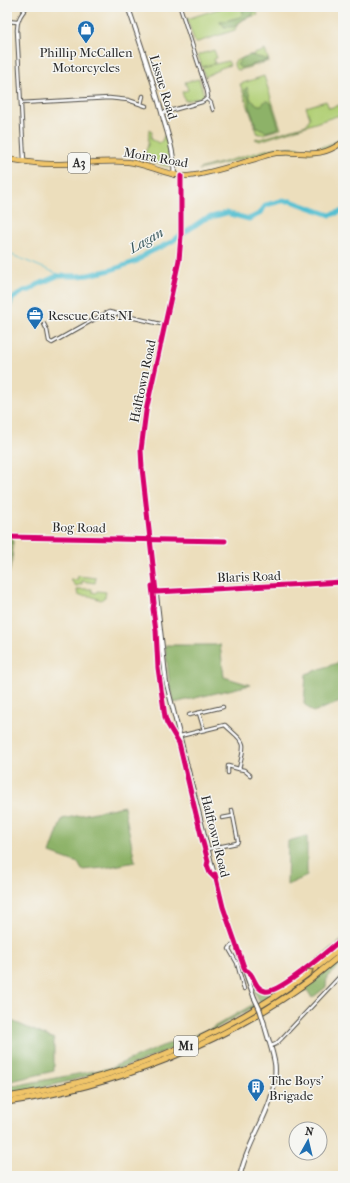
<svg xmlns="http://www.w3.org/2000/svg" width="350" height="1183" viewBox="0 0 350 1183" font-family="'IM FELL French Canon',serif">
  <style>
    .green { fill: #b2d077; stroke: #6e7e51 }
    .forest { fill: #8db268; stroke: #5c6e4a }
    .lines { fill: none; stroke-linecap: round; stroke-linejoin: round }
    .stream { stroke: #55bfd1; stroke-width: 1 }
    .river { stroke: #55bfd1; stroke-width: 5 }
    .minor-casing { stroke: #484641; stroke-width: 4.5 }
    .tertiary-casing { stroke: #484641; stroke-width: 5.5 }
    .trunk-casing { stroke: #484641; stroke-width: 6 }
    .motorway-casing { stroke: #484641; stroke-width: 7 }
    .minor { stroke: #fff; stroke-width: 2.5 }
    .tertiary { stroke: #fff; stroke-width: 3.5 }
    .trunk { stroke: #efc469; stroke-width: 4.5 }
    .motorway { stroke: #efc469; stroke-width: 5 }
    .tertiary-bridge-casing { stroke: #484641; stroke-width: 5.5; stroke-linecap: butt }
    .tertiary-bridge { stroke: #fff; stroke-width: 3.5 }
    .cycleway-casing { stroke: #f6f6f2; stroke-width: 8 }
    .cycleway { stroke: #d6006c; stroke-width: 5 }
    .oneway { stroke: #837047 }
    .labels { text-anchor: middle; stroke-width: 3; stroke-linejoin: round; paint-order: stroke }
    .shield { fill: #f6f6f2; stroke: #686867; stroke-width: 1 }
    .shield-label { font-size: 12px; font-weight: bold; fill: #2b2b2b }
    .poi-label { font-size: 13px; fill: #2b2b2b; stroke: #f6f6f2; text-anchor: start }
    .street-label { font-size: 13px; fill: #2b2b2b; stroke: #f6f6f2 }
    .water-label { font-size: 14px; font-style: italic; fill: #38575d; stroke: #f6f6f2 }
  </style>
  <rect width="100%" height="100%" fill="#f6f6f2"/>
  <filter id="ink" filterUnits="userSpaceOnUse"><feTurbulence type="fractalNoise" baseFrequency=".025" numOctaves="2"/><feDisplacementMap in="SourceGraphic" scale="8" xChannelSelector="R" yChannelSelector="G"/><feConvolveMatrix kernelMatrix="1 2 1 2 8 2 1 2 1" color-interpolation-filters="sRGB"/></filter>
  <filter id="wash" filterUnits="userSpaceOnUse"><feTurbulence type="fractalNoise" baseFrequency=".012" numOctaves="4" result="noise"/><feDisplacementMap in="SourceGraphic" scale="16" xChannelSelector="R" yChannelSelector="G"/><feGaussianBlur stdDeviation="0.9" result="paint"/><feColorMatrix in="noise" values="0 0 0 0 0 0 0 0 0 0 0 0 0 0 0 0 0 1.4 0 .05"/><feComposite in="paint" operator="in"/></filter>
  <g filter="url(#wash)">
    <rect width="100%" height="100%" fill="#ecdebc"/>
    <g class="green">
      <path d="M224 7H255L258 15C249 17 237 20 235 30L195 43 187 19Z"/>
      <path d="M214 50 217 58 214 59 215 63 202 67 198 55Z"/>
      <path d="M265 50 269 61 240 70C236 70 234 68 234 63L235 61Z"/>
      <path d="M228 61 230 65 221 68 205 77 202 67Z"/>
      <path d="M264 76 281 129 263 134H258L257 132 240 84Z"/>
      <path d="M199 79 204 95 202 97 185 101 182 92 188 90 185 82Z"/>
      <path d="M326 101 329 108 340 105 343 114 260 141 255 139 256 138 260 139 306 125 310 118 306 107Z"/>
      <path d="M149 130 152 132 151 139 159 143 162 141 164 136 166 135 170 152 169 167 143 159 148 145Z"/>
      <path d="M343 136V139C332 147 320 151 306 152V149C319 148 333 145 343 136Z"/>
      <path d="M292 147 299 148V151L277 150 199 170V169L262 151 275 148Z"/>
      <path d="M78 576 96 578 95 583 82 581V584L76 586 70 579 77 580Z"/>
      <path d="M78 589H92V592L96 593 97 591 106 592 105 597 101 600 90 596 78 595 77 591Z"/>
    </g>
    <g class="forest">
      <path d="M242 7H254L255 10 252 16 245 18 234 27H224L223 24 220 23V22L240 17 243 14Z"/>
      <path d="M250 55 269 60 241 68 237 65 242 58Z"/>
      <path d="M247 87 251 100 258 105H262L265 101H268L271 103 279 128 266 132 262 129 257 128 250 109 249 100 245 93V89Z"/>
      <path d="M10 539H13L12 561 7 581V565Z"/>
      <path d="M165 645H220L224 677 250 685 174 703 170 688Z"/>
      <path d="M343 660V701L313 712 304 704 306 674 337 663Z"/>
      <path d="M124 806 135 862 104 868 82 870 78 863 50 853 62 819Z"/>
      <path d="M307 836V876L287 885 288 841Z"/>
      <path d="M343 939V941C325 956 306 969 288 983 279 990 270 997 260 1003L253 987 251 976 257 990 266 994 278 990 299 975Z"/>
      <path d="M343 957V963L327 977 326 987 312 998 307 990 294 996Z"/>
      <path d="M254 1004 255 1006 211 1031 178 1046 137 1063 54 1085 7 1093V1087L110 1068 162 1046 190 1037 212 1028Z"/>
      <path d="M7 1019 54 1039V1071L7 1082Z"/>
    </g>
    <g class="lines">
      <path class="stream" d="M7 253 63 276"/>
      <path class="river" d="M7 309 9 308 12 299 24 291 30 290 37 285 57 276H79L88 275 111 270 137 261 146 254 171 242 204 219 226 213 249 219 259 214 266 205 281 201H291L330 215 343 211"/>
    </g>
  </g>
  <g filter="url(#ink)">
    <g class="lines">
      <g class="minor-casing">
        <g id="minor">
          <path d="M7 21 17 22"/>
          <path d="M207 99 211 103 213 110"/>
          <path d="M21 103 109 98 128 100 146 106"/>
          <path d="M141 104 143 96"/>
          <path d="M162 113 202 102 205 100 208 97 207 91 180 7"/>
          <path d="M24 161 17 30C17 20 21 14 27 7"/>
          <path d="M44 324 47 330 49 341 52 343 102 315 109 312 165 325"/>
          <path d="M7 537 225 541"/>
          <path d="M156 592 343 582"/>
          <path d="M199 713 204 730"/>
          <path d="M189 715 223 707"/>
          <path d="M180 736 225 725C246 745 246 739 239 769L244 770 250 775"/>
          <path d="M228 773V766L239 769"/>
          <path d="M222 818 233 816"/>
          <path d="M208 849 237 843 238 841 232 810"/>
          <path d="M236 944 231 946 229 949 237 963 244 989"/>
          <path d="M271 1046 276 1044 282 1038 343 973"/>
        </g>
      </g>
      <g class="tertiary-casing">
        <g id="tertiary">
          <path d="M128 7C141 45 154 82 164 121 169 138 175 156 174 175"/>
          <path d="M181 176V236L179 260 171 301 149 392 144 425 141 458 166 681 217 886 223 907 254 997"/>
          <path d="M240 1176C248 1136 278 1107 275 1065 273 1050 267 1037 264 1023"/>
        </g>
      </g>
      <g class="trunk-casing">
        <path id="trunk" d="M7 159C23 161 39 165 55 164 80 164 104 160 128 162 148 164 169 177 188 176 209 174 234 165 255 159 262 157 269 154 276 153 305 150 316 161 343 142"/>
      </g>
      <g class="motorway-casing">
        <g id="motorway">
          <path d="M7 1097C135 1077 244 1029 343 946"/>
          <path d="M7 1102C116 1086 221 1045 310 980 321 971 332 962 343 953"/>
        </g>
      </g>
      <use href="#minor" class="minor"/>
      <use href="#tertiary" class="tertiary"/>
      <use href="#trunk" class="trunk"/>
      <use href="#motorway" class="motorway"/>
      <g class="tertiary-bridge-casing">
        <path id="tertiary-bridge" d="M254 997 260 1010 264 1023"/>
      </g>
      <use href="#tertiary-bridge" class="tertiary-bridge"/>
      <g class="cycleway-casing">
        <g id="cycleway">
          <path d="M181 176V236L179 260 146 411 141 450 142 468 156 592 343 582"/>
          <path d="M7 537 225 541"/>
          <path d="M152 586 154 603 153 609 156 630 158 668 165 717 167 723 179 743 202 839 208 861 207 865 210 873 216 879"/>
          <path d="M215 874 223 907 245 970C255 973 253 988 265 991 278 995 331 948 343 938"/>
        </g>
      </g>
      <use href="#cycleway" class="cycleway"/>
    </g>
    <defs><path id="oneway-chevron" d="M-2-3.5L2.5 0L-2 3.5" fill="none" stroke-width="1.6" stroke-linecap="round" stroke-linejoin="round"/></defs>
    <use class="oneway" href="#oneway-chevron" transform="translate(311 971) rotate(-39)"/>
  </g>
  <defs>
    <g id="shop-pin" transform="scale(0.9)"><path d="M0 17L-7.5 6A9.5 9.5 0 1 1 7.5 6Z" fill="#1f6fb2" stroke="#f6f6f2"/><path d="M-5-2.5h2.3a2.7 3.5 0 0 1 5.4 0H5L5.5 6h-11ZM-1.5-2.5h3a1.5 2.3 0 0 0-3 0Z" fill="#fff"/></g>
    <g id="office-pin" transform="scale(0.9)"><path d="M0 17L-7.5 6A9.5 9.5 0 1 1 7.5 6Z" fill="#1f6fb2" stroke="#f6f6f2"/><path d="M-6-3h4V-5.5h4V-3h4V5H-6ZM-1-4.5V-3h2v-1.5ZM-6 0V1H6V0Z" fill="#fff"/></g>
    <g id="building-pin" transform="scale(0.9)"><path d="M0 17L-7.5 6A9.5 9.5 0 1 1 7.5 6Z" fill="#1f6fb2" stroke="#f6f6f2"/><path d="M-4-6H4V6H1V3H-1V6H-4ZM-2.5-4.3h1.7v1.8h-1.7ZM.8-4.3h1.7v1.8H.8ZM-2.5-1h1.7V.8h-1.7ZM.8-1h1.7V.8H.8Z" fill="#fff"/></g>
  </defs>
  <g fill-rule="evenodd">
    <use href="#shop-pin" x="86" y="29"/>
    <use href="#office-pin" x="35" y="315"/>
    <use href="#building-pin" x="256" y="1087"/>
  </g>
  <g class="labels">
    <g class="shield">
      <rect x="68" y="153" width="22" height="20" rx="3"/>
      <rect x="174" y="1036" width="24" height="20" rx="3"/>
    </g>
    <g class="shield-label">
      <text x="79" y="167">A3</text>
      <text x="186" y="1050">M1</text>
    </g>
    <g class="poi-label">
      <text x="86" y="57" text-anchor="middle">Phillip McCallen<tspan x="86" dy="15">Motorcycles</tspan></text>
      <text x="48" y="320">Rescue Cats NI</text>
      <text x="269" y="1085">The Boys'<tspan x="269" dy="15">Brigade</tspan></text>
    </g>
    <g class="street-label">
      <text transform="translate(164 87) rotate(73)" y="5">Lissue Road</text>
      <text transform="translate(156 157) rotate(10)" y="5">Moira Road</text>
      <text transform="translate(142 381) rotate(-78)" y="5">Halftown Road</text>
      <text transform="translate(79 527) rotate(1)" y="5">Bog Road</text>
      <text transform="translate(249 576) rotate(-2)" y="5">Blaris Road</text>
      <text transform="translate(216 836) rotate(76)" y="5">Halftown Road</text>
    </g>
    <g class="water-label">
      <text transform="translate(146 240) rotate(-30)" y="5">Lagan</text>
    </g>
  </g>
  <rect width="350" height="1183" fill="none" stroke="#f6f6f2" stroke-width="24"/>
  <g transform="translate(308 1141) rotate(8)"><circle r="19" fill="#f6f6f2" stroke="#a5a5a2"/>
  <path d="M0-3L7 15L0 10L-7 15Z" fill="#1f6fb2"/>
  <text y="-6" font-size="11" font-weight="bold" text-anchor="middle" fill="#2b2b2b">N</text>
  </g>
</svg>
